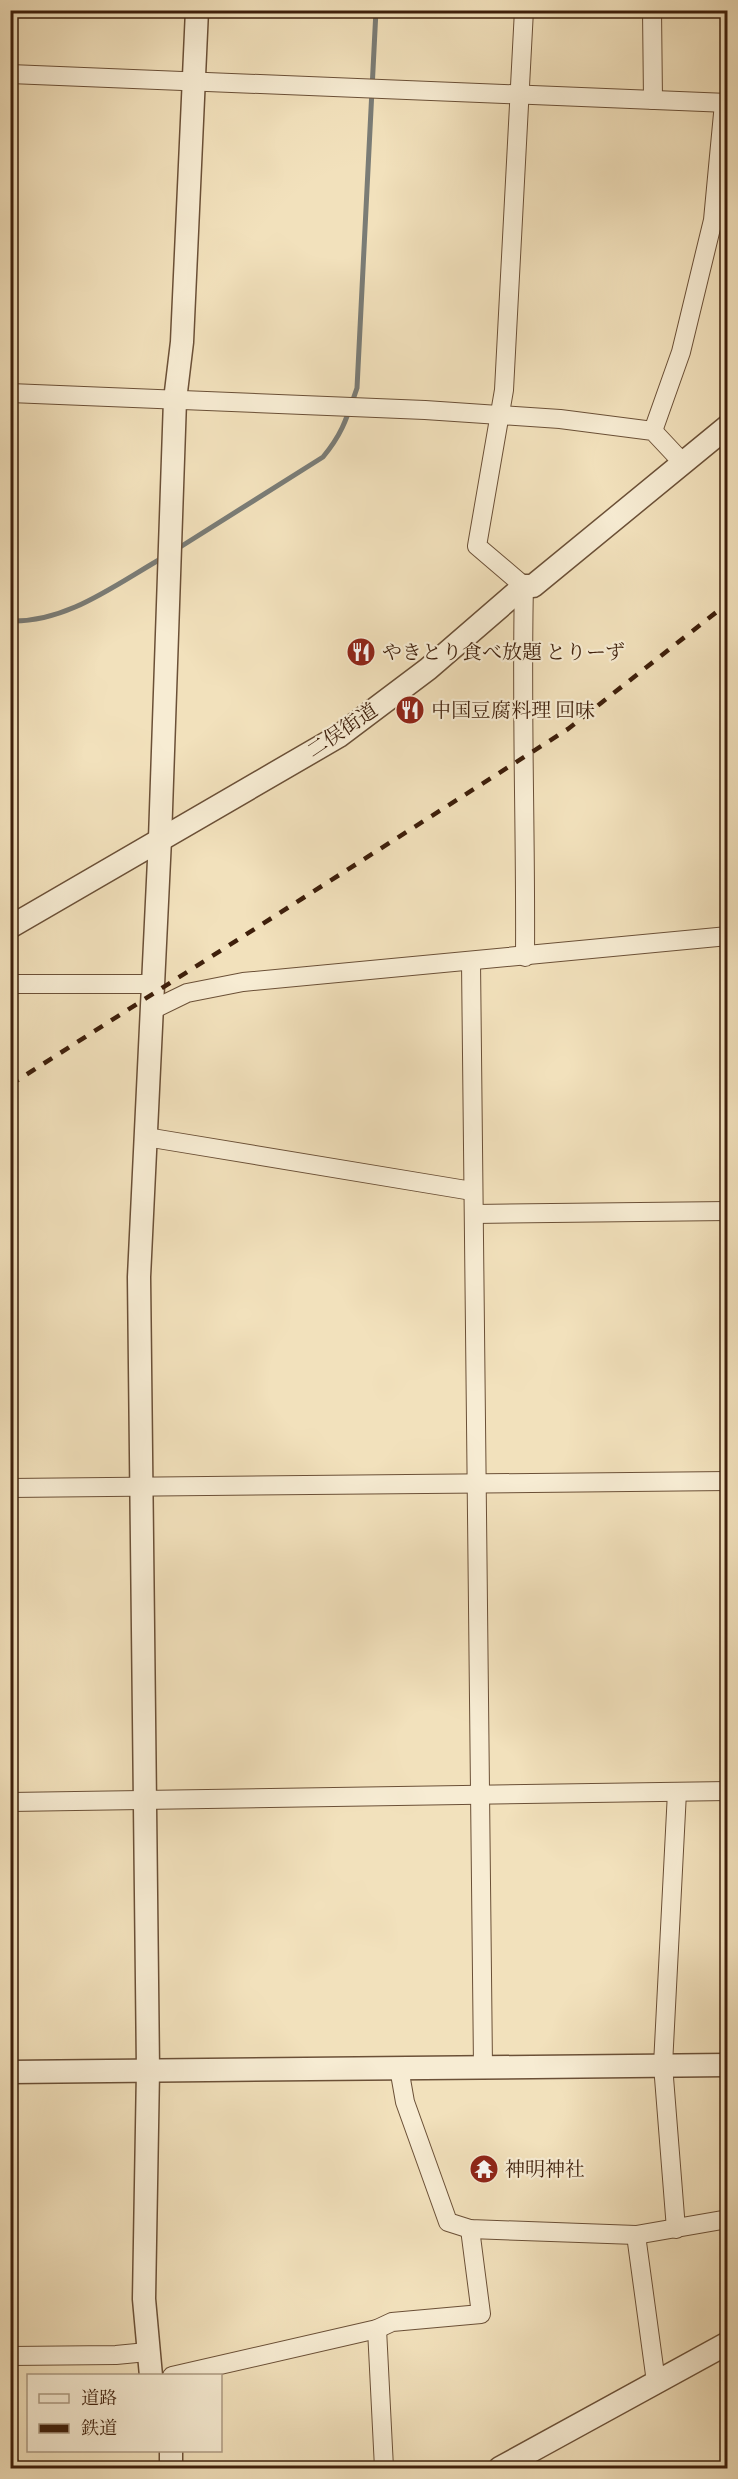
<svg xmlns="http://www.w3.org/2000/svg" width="738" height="2479" viewBox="0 0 738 2479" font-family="'Libre Bodoni','Noto Serif JP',serif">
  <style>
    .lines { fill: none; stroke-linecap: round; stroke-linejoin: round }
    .stream { stroke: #7a7c76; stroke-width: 5 }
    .minor-casing { stroke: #6b5037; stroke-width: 20 }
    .tertiary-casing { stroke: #6b5037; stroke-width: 25 }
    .minor { stroke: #f7ecd3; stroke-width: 18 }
    .tertiary { stroke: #f7ecd3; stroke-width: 22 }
    .rail { stroke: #3e1f0b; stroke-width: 4.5; stroke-dasharray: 10 10; stroke-linecap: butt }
    .labels { text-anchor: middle; stroke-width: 4.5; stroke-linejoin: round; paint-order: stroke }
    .poi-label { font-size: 20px; fill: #3e1f0b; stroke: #f7ecd3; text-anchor: start }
    .street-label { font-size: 20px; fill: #3e1f0b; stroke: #f7ecd3 }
  </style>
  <rect width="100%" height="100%" fill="#f2e1bc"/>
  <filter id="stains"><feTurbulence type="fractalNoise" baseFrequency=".00333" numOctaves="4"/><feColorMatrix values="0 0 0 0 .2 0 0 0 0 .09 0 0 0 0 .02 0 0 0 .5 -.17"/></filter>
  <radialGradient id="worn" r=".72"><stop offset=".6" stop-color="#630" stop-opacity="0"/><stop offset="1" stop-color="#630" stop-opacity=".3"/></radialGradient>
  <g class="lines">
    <g class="stream">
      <path d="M177 549 323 457C343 433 347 417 357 388L376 10"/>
      <path d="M10 621C67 623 116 584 164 557"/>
    </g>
    <g class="minor-casing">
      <g id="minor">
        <path d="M524 10 504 390 477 546 524 586C521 709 526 833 525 957"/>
        <path d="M652 10 653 100"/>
        <path d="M10 74 728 103"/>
        <path d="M10 393 425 410 560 419 653 431 683 463"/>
        <path d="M653 431 681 352 713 220 724 103"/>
        <path d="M471 962 483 2067"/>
        <path d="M10 984H153"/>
        <path d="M152 1010 187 993 243 982 728 936"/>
        <path d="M146 1137 472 1191"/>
        <path d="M474 1214 728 1211"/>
        <path d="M10 1488 728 1481"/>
        <path d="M10 1802 728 1791"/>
        <path d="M399 2068 405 2102 448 2222 470 2229 636 2235 728 2219"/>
        <path d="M676 2229 663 2065 677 1792"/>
        <path d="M636 2235 656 2382"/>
        <path d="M377 2329 384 2468"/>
        <path d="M10 2356 116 2355 147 2352"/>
        <path d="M172 2376 377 2329 392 2322 481 2314 470 2229"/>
        <path d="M10 2465 12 2468"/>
      </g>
    </g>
    <g class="tertiary-casing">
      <g id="tertiary">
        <path d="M10 927 339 736 428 669 524 586H533L728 426"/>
        <path d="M10 2072 728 2065"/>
        <path d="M151 2376 144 2299 148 2070 139 1277 160 839 175 400 182 342 197 10"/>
        <path d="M171 2450V2468"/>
        <path d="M500 2468 728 2343"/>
      </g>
    </g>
    <use href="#minor" class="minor"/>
    <use href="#tertiary" class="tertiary"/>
    <path class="rail" d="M10 1085 568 729 728 603"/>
  </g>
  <defs>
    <g id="restaurant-disc" transform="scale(1.5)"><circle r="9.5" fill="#8f2418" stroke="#f7ecd3"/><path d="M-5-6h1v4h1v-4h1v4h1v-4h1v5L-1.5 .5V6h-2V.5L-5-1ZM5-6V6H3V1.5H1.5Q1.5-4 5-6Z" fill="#fff"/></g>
    <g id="temple-disc" transform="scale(1.5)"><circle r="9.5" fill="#8f2418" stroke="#f7ecd3"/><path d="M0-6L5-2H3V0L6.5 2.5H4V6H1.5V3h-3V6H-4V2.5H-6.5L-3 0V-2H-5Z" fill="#fff"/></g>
  </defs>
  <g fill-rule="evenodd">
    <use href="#restaurant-disc" x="361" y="652"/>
    <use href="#restaurant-disc" x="410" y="710"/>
    <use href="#temple-disc" x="484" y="2169"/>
  </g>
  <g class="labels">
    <g class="poi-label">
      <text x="382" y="659">やきとり食べ放題 とりーず</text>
      <text x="431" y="717">中国豆腐料理 回味</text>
      <text x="505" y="2176">神明神社</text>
    </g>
    <g class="street-label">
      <text transform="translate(342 730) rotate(-34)" y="7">二俣街道</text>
    </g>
  </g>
  <rect width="738" height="2479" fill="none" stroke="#f2e1bc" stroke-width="36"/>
  <rect x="12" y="12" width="714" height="2455" fill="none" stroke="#3e1f0b" stroke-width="3"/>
  <rect x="18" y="18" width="702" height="2443" fill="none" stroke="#3e1f0b" stroke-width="1.5"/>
  <rect x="27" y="2374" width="195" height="78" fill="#f7ecd3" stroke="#ad9a83" stroke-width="1.5"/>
  <rect x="39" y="2394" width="30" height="9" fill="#f7ecd3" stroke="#ad9a83" stroke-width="1.5"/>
  <text x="81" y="2404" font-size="18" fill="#3e1f0b">道路</text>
  <rect x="39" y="2424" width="30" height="9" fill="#3e1f0b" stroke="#ad9a83" stroke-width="1.5"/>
  <text x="81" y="2434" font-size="18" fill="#3e1f0b">鉄道</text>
  <rect width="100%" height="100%" filter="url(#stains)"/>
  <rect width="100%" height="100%" fill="url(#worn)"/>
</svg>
